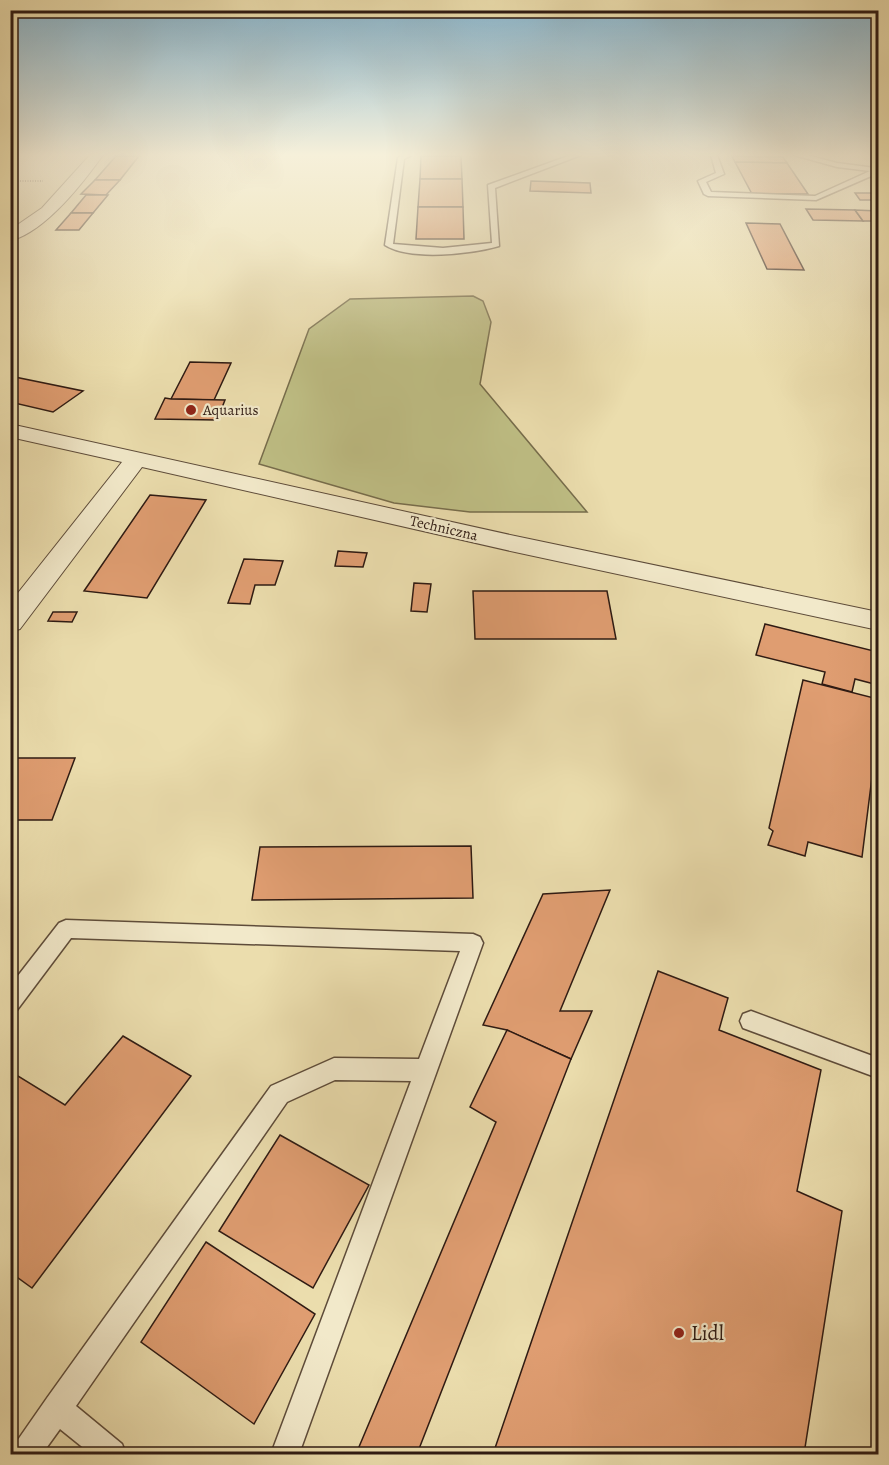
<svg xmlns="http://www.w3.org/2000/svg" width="889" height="1465" viewBox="0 0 889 1465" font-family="Alegreya,serif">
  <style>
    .green { fill: #bfbf85; stroke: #776d4c; stroke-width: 1.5 }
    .building { fill: #df9d71; stroke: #2f1b13; stroke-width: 1.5 }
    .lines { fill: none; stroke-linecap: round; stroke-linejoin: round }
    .service-casing { stroke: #5e4c3a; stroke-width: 3 }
    .minor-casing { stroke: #5e4c3a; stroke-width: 2 }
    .path { stroke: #2f1b13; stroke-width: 1.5; stroke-dasharray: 1 1.5; stroke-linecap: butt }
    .service { fill: #f2e9ca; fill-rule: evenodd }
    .minor { fill: #f2e9ca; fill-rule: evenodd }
    .poi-dot { fill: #8f2418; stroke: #f2e9ca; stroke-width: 2 }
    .labels { text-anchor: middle; stroke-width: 4.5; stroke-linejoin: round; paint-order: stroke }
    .far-poi-label { font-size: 15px; fill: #2f1b13; stroke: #f2e9ca; text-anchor: start }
    .far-street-label { font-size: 15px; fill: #2f1b13; stroke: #f2e9ca }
    .near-poi-label { font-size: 21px; fill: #2f1b13; stroke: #f2e9ca; text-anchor: start }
  </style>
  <rect width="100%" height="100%" fill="#ebddad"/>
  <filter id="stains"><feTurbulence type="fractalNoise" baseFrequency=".00333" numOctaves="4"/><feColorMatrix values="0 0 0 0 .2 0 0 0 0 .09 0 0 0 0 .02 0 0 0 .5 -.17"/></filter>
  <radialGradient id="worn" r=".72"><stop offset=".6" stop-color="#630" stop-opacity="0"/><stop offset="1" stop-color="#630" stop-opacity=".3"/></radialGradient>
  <path class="green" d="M473 296 483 301 491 322 480 384 587 512H470L394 503 259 464 309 329 350 299Z"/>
  <g class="building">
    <path d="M116 156H139L120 180H95Z"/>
    <path d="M421 156H461L462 179H420Z"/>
    <path d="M732 156 783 157 787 163 735 162Z"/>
    <path d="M735 162 787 163 808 194H752Z"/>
    <path d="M420 179H462L463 207H418Z"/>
    <path d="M95 180H120L106 195 81 194Z"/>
    <path d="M531 181 590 183 591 193 530 191Z"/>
    <path d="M855 193H878V200H860Z"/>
    <path d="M86 195H108L93 213H71Z"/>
    <path d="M418 207H463L464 239H416Z"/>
    <path d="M806 209 855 210 863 221 813 220Z"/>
    <path d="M855 210 878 211V221H863Z"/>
    <path d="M71 213H93L79 230H56Z"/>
    <path d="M746 223 780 224 804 270 767 269Z"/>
    <path d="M190 362 231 363 214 400 171 399Z"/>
    <path d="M10 376 83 391 53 412 10 402Z"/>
    <path d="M165 398 171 399 225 400 217 420 155 419Z"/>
    <path d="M150 495 206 500 147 598 84 591Z"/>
    <path d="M338 551 367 553 363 567 335 566Z"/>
    <path d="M244 559 283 561 275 585H255L250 604 228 603Z"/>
    <path d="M414 583 431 584 427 612 411 611Z"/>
    <path d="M473 591H607L616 639H475Z"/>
    <path d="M53 612H77L72 622 48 621Z"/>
    <path d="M765 624 878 652V685L855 679 852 692 822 684 825 672 756 655Z"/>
    <path d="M803 680 878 699V729L862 857 808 842 805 856 768 845 773 831 769 828Z"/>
    <path d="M13 758H75L52 820H10V764Z"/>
    <path d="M471 846 473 898 252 900 260 847Z"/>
    <path d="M610 890 560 1011H592L571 1059 507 1030 483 1025 543 894Z"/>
    <path d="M658 971 728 998 719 1030 821 1070 797 1191 842 1211 804 1454H493Z"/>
    <path d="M507 1030 571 1059 417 1454H356L496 1122 470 1107Z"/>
    <path d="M123 1036 191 1076 32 1288 10 1272V1071L65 1105Z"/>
    <path d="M280 1135 369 1185 313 1288 219 1231Z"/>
    <path d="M206 1242 315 1314 254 1424 141 1342Z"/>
  </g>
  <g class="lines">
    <g class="service-casing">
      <g id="service">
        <path d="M402 155H412L404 159 393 244 443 248 492 243 488 185 571 155H581L495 188 499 246C471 254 410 261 385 245L398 158Z"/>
        <path d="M711 155H717L724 174 706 182 711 192 815 196 870 171 837 167 794 155H806L837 163 875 168 878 169V173L816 200 708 196 704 194 698 181 716 173Z"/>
        <path d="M66 920 473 934 480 937 483 943 299 1454H271L411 1081 335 1080 287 1102 76 1406 122 1444 126 1454H91L60 1429 42 1454H11L15 1444 47 1398 271 1086 334 1058 419 1059 460 951 71 938 17 1010 10 1012V986L59 923Z"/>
        <path d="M751 1011 878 1058V1078L743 1028 740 1021 743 1014Z"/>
      </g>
    </g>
    <g class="minor-casing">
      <g id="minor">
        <path d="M90 155H103C83 183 45 232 10 241V230L42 208Z"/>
        <path d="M10 424 515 536 878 612V630L515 552 142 467 20 629 10 632V603L122 462 10 437Z"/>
      </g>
    </g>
    <path class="path" d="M10 181H43"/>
    <use href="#service" class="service"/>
    <use href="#minor" class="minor"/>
  </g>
  <linearGradient id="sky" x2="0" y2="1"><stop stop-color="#88b7d1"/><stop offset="0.43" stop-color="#f6f0da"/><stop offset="1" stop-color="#f6f0da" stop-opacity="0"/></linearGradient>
  <rect width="889" height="360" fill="url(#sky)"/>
  <g class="poi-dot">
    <circle cx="191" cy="410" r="6"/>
    <circle cx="679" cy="1333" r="6"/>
  </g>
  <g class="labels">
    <g class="far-poi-label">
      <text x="203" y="415">Aquarius</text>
    </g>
    <g class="far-street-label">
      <text transform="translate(444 528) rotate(13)" y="5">Techniczna</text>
    </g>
    <g class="near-poi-label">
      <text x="691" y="1340">Lidl</text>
    </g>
  </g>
  <rect width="889" height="1465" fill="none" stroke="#ebddad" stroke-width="36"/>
  <rect x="12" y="12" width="865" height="1441" fill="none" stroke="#2f1b13" stroke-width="3"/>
  <rect x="18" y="18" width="853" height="1429" fill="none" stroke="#2f1b13" stroke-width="1.5"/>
  <rect width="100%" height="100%" filter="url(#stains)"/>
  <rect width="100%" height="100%" fill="url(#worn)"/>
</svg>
